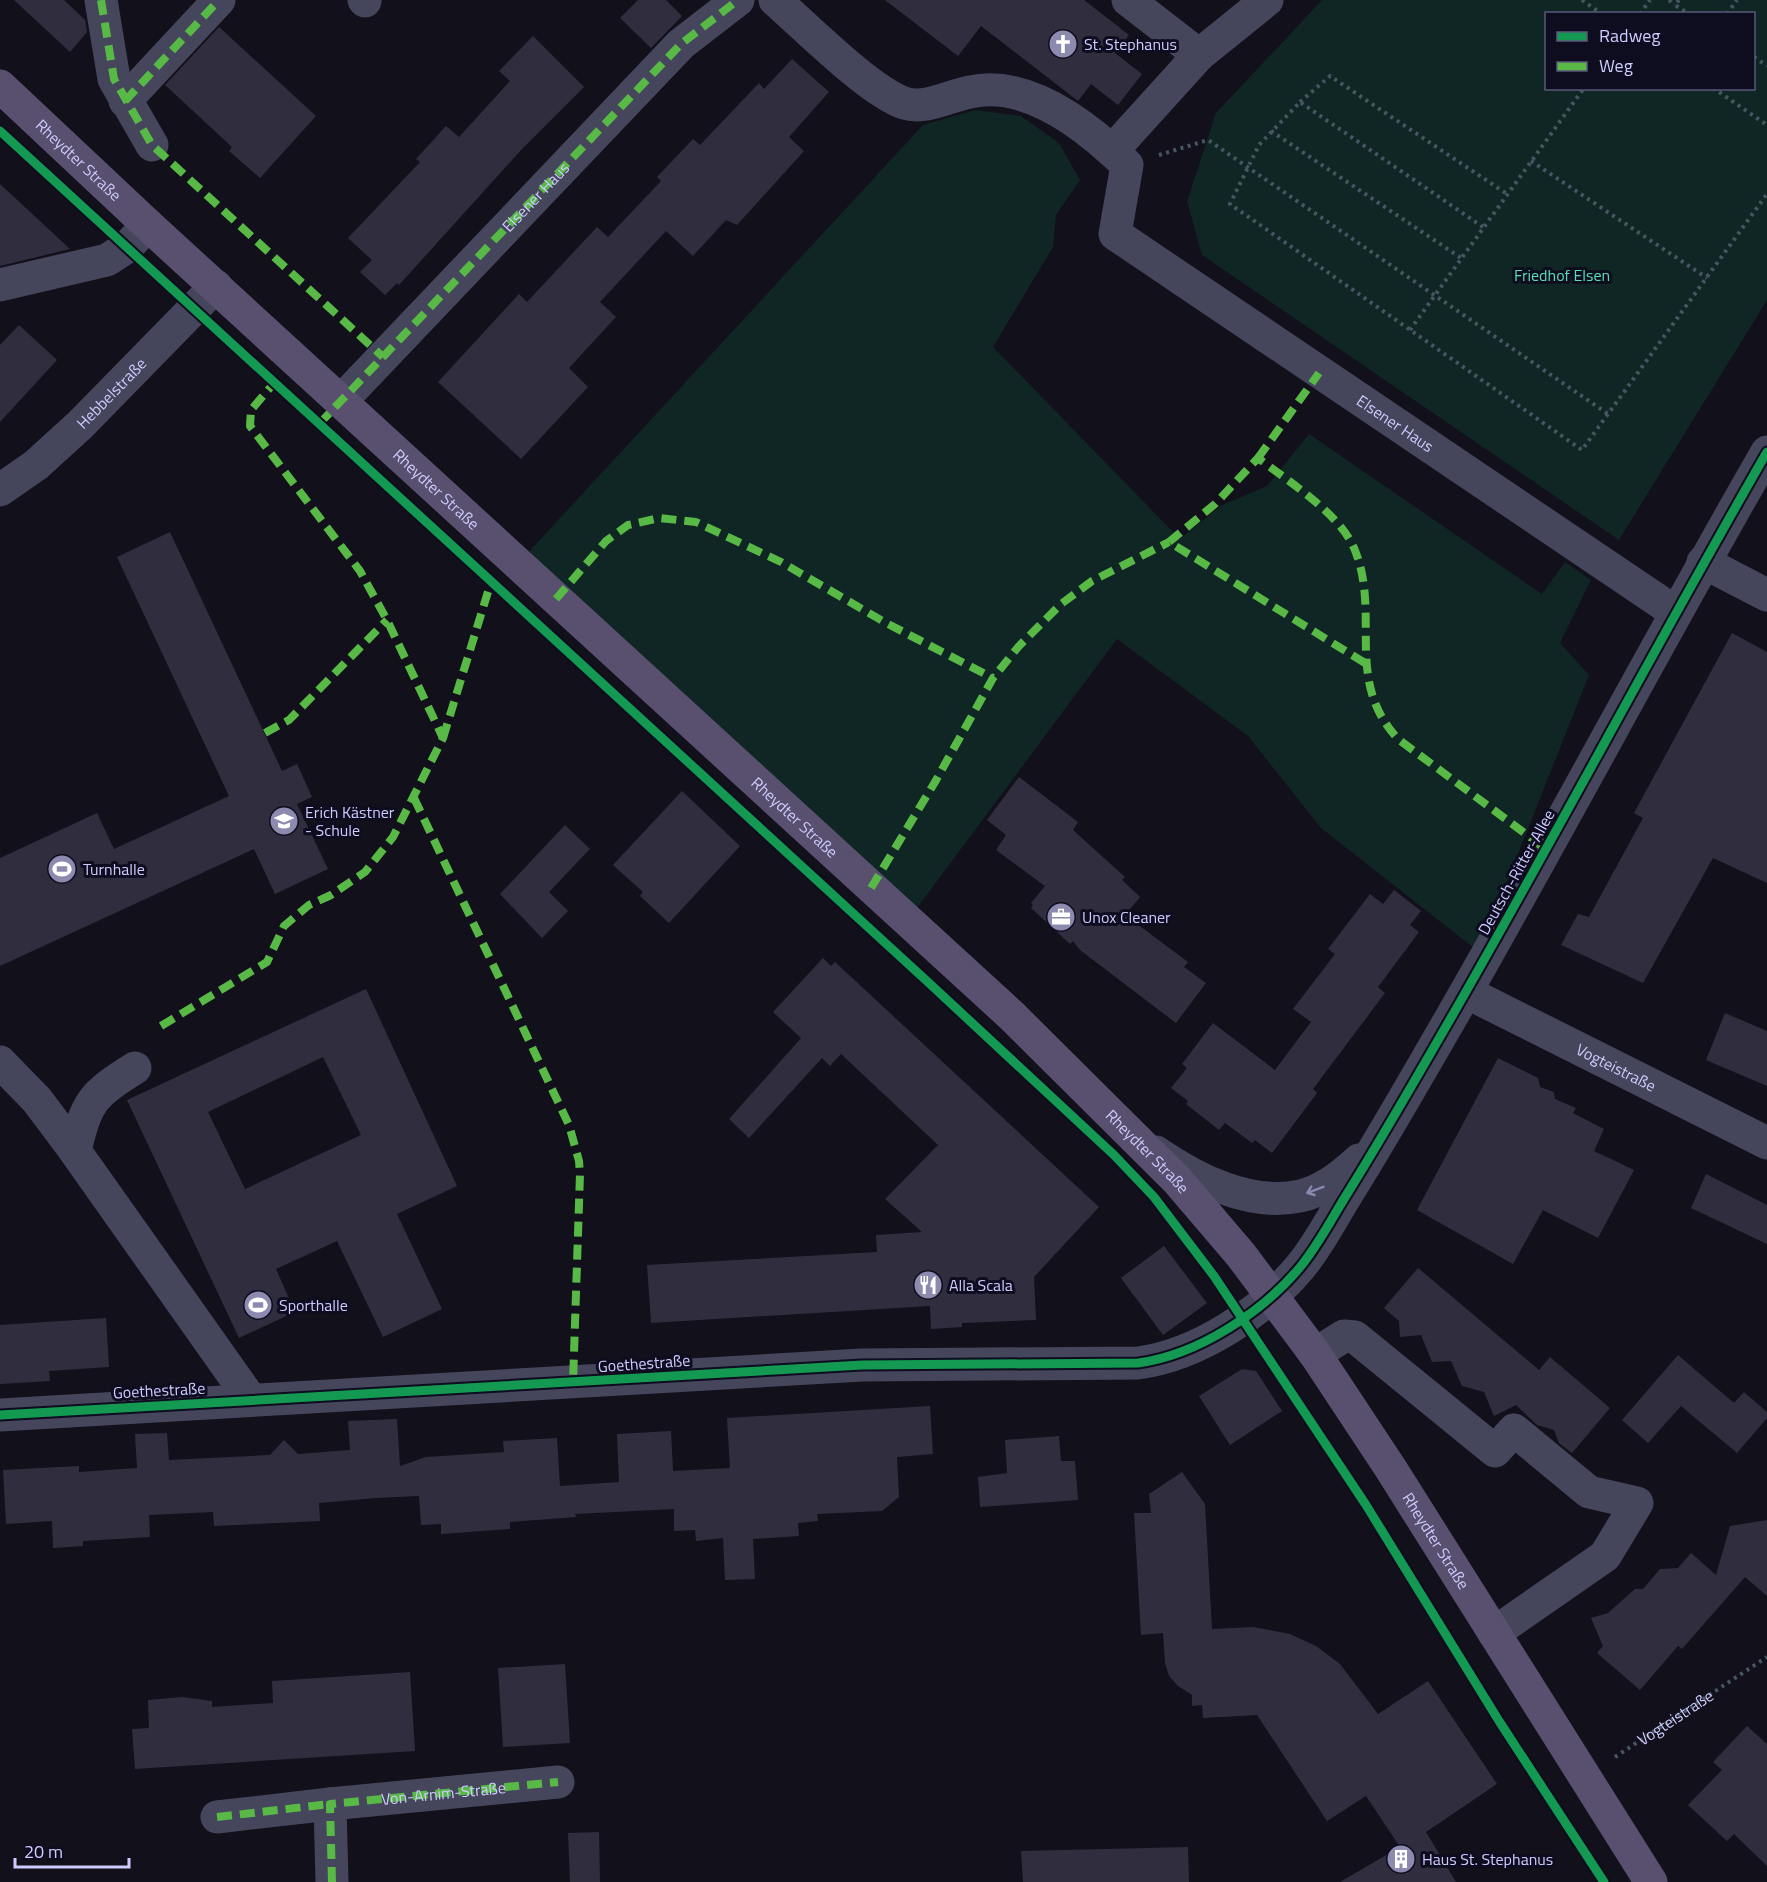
<svg xmlns="http://www.w3.org/2000/svg" width="1767" height="1882" viewBox="0 0 1767 1882" font-family="'Titillium Web',sans-serif">
  <style>
    .green { fill: #0f2625; fill-rule: evenodd }
    .building { fill: #302e3e; fill-rule: evenodd }
    .lines { fill: none; stroke-linecap: round; stroke-linejoin: round }
    .path { stroke: #465662; stroke-width: 4; stroke-dasharray: 3 4.5; stroke-linecap: butt }
    .minor { stroke: #45465c; stroke-width: 33 }
    .major { stroke: #594f6e; stroke-width: 33 }
    .quiet { stroke: #58b947; stroke-width: 8; stroke-dasharray: 15 8; stroke-linecap: butt }
    .cycleway-casing { stroke: #0e0c1f; stroke-width: 13 }
    .cycleway { stroke: #139951; stroke-width: 9 }
    .oneway { stroke: #8988ae }
    .labels { text-anchor: middle; stroke-width: 6; stroke-linejoin: round; paint-order: stroke }
    .poi-label { font-size: 16px; fill: #cdcbff; stroke: #0e0c1f; text-anchor: start }
    .street-label { font-size: 16px; fill: #cdcbff; stroke: #0e0c1f }
    .park-label { font-size: 16px; fill: #56e0b3; stroke: #0e0c1f }
  </style>
  <rect width="100%" height="100%" fill="#12101b"/>
  <g class="green">
    <path d="M1322 0H1767V300L1619 540 1202 255 1187 201 1216 113ZM1546 14H1754V88H1546Z"/>
    <path d="M975 110 1021 116 1059 143 1080 180 1056 215 1053 247 993 347 1180 539 1222 505 1267 486 1309 434 1542 594 1565 562 1591 580 1560 643 1589 675 1479 952 1321 828 1248 736 1117 639 914 912 524 557 923 125Z"/>
  </g>
  <g class="building">
    <path d="M14 0H64L85 20 87 32 70 52Z"/>
    <path d="M638 0H666L682 16 651 48 620 18Z"/>
    <path d="M885 0H1084L1129 35 1115 53 1142 74 1118 105 1091 84 1078 101 981 26 958 56Z"/>
    <path d="M219 27 316 116 260 178 229 151 232 147 165 85Z"/>
    <path d="M533 36 584 87 521 150 399 285 397 283 385 295 360 272 372 260 348 238 420 162 416 159 446 126 459 137 510 81 499 71Z"/>
    <path d="M792 59 829 92 789 137 804 151 737 225 726 220 693 256 666 231 600 302 616 317 569 368 588 387 521 459 438 382 519 294 527 302 597 227 608 237 661 181 657 177 693 139 700 145 759 83 764 89Z"/>
    <path d="M0 184 70 249 0 266Z"/>
    <path d="M19 325 57 360 0 422V345Z"/>
    <path d="M170 532 282 771 297 764 312 797 297 804 328 869 275 894 254 849 0 966V858L97 813 114 849 229 796 117 557Z"/>
    <path d="M1732 633 1767 652V883L1713 858 1643 983 1561 945 1578 914 1589 917 1643 818 1634 813Z"/>
    <path d="M1019 777 1078 822 1073 830 1125 877 1122 880 1140 897 1125 915 1188 962 1184 967 1206 983 1176 1023 1080 950 1073 941 1070 944 1031 908 1033 905 1031 903 1045 886 996 850 1006 835 987 820Z"/>
    <path d="M682 791 740 846 669 923 640 896 643 892 613 865Z"/>
    <path d="M565 825 590 849 549 892 568 911 542 938 500 894Z"/>
    <path d="M1394 890 1421 911 1410 925 1419 932 1378 987 1385 993 1313 1089 1317 1093 1272 1153 1255 1140 1252 1143 1225 1123 1219 1130 1186 1104 1188 1101 1171 1088 1187 1068 1182 1064 1213 1023 1275 1070 1311 1022 1293 1009 1335 954 1328 949 1370 894 1383 904Z"/>
    <path d="M823 958 831 966 835 962 1099 1207 1034 1277 1036 1320 962 1323V1327L931 1329 930 1306 651 1323 647 1265 877 1252 876 1235 922 1232 885 1199 938 1145 841 1054 830 1066 822 1058 749 1138 729 1119 801 1038 773 1012Z"/>
    <path d="M366 989 457 1186 397 1214 442 1309 383 1337 337 1241 276 1269 295 1312 239 1338 127 1100ZM323 1057 361 1135 245 1189 208 1112Z"/>
    <path d="M1725 1013 1767 1031V1086L1706 1060Z"/>
    <path d="M1498 1058 1538 1078 1540 1087 1554 1092 1555 1099 1576 1108 1573 1113 1604 1129 1594 1151 1634 1170 1598 1238 1543 1210 1513 1264 1417 1210Z"/>
    <path d="M1706 1174 1767 1205V1244L1691 1208Z"/>
    <path d="M1164 1246 1207 1303 1163 1335 1121 1278Z"/>
    <path d="M1418 1268 1539 1370 1550 1357 1610 1408 1572 1453 1559 1443 1554 1430 1537 1425 1516 1405 1494 1416 1484 1392 1462 1386 1451 1361 1432 1362 1421 1335 1400 1337 1399 1321 1384 1308Z"/>
    <path d="M106 1318 109 1367 49 1371 50 1381 0 1384V1325Z"/>
    <path d="M1678 1355 1734 1403 1744 1392 1767 1412V1418L1737 1453 1681 1406 1648 1443 1622 1420Z"/>
    <path d="M1242 1369 1256 1371 1282 1411 1230 1445 1199 1396Z"/>
    <path d="M930 1406 933 1454 897 1457 899 1497 882 1511 817 1514 818 1521 798 1523 799 1536 753 1539 755 1579 725 1580 723 1538 696 1541 695 1530 674 1531V1509L575 1514 576 1517 510 1522V1529L441 1534V1524L421 1525 419 1496 376 1498 319 1503 320 1521 214 1526 213 1512 149 1515 150 1537 83 1541V1546L53 1548 52 1521 6 1524 3 1470 79 1466V1472L137 1468 135 1434 167 1433 169 1460 270 1455 284 1440 298 1454 350 1450 348 1421 397 1419 400 1466 426 1457 504 1452 503 1441 557 1438 560 1486 619 1482 617 1434 671 1431 673 1471 730 1468 727 1418Z"/>
    <path d="M1059 1436 1061 1461H1075L1078 1500 980 1507 978 1477 1007 1473 1005 1440Z"/>
    <path d="M1182 1472 1205 1504 1212 1629 1253 1627 1290 1634 1316 1646 1340 1664 1378 1714 1428 1681 1497 1784 1426 1832 1456 1882H1340L1400 1847 1366 1796 1327 1821 1257 1715 1203 1718 1202 1705 1192 1706V1695L1178 1686 1169 1676 1165 1663 1163 1633 1141 1635 1134 1513H1151L1149 1494Z"/>
    <path d="M1767 1520V1596L1745 1577 1682 1649 1678 1646 1640 1690 1597 1653 1603 1646 1591 1618 1608 1613 1635 1589H1643L1660 1569 1678 1568 1691 1553 1716 1575 1730 1526Z"/>
    <path d="M565 1664 570 1743 503 1747 498 1668Z"/>
    <path d="M410 1672 415 1751 135 1769 132 1729 149 1728 148 1700 182 1697 212 1701V1707L273 1703 272 1681Z"/>
    <path d="M1747 1726 1767 1744V1866L1734 1834 1727 1841 1688 1805 1722 1770 1713 1762Z"/>
    <path d="M599 1832 600 1882H570L568 1833Z"/>
    <path d="M1188 1847 1189 1882H1023L1021 1851Z"/>
  </g>
  <g class="lines">
    <g class="path">
      <path d="M1582 0 1602 14"/>
      <path d="M1669 0 1675 5"/>
      <path d="M1679 0 1675 5 1689 14"/>
      <path d="M1640 14 1650 0"/>
      <path d="M1727 14 1737 0"/>
      <path d="M1754 57 1767 66"/>
      <path d="M1713 88 1767 125"/>
      <path d="M1300 102 1330 76 1507 194"/>
      <path d="M1271 131 1461 258"/>
      <path d="M1159 155 1208 140 1608 414"/>
      <path d="M1531 161 1707 278"/>
      <path d="M1483 227 1300 102 1259 145 1230 204 1582 450 1767 194"/>
      <path d="M1410 330 1584 88"/>
      <path id="s1" d="M1615 1757 1767 1657"/>
    </g>
    <g class="minor">
      <path d="M101 0 114 79 152 145"/>
      <path d="M364 0 365 1"/>
      <path id="s2" d="M775 0C805 26 869 91 904 103 927 110 948 96 970 92 1028 79 1089 128 1127 165L1115 234 1675 612"/>
      <path d="M1128 0 1199 55"/>
      <path d="M125 101 219 0"/>
      <path d="M1112 151 1199 55 1267 0"/>
      <path d="M0 285 107 260 127 247 148 225"/>
      <path id="s3" d="M341 401 681 44 738 0"/>
      <path id="s4" d="M0 490 36 465 80 425 216 286"/>
      <path d="M1703 562 1767 595"/>
      <path id="s5" d="M1466 992 1767 1143"/>
      <path d="M0 1062 37 1100 70 1144 251 1400"/>
      <path d="M75 1150C87 1101 92 1095 135 1068"/>
      <path d="M1156 1152C1195 1179 1250 1207 1300 1196 1323 1191 1342 1176 1359 1160"/>
      <path d="M1315 1354 1344 1336 1355 1337 1495 1451 1514 1430 1589 1492 1637 1503 1605 1556 1494 1633"/>
      <path d="M0 1415 862 1365 1138 1363C1198 1355 1263 1312 1301 1266 1319 1244 1332 1218 1347 1194 1382 1138 1415 1080 1448 1023 1557 834 1658 641 1767 452"/>
      <path d="M217 1817 330 1804"/>
      <path d="M332 1882 330 1804 558 1782"/>
    </g>
    <path class="major" id="s6" d="M0 86 148 225 1012 1016 1177 1180 1241 1255 1315 1354 1391 1469 1651 1882"/>
    <g class="quiet">
      <path d="M101 0 114 79 152 145 383 357"/>
      <path d="M125 101 219 0"/>
      <path d="M319 424 681 44 738 0"/>
      <path d="M1258 458 1319 373"/>
      <path d="M556 599 606 541 628 525 659 518 696 522 781 562 886 623 993 678"/>
      <path d="M1365 663 1169 542 1215 504 1258 458C1288 481 1339 513 1354 548 1382 613 1343 680 1398 739L1546 849"/>
      <path d="M265 733 289 720 387 620"/>
      <path d="M443 738 491 582"/>
      <path d="M414 798 569 1125 579 1161 580 1174 573 1383"/>
      <path d="M871 888 935 782 993 678 1019 646 1061 604 1092 581 1169 542"/>
      <path d="M161 1026 267 962 284 926 309 905 331 895 365 872 393 837 443 738 387 620 360 571 250 426 251 410 275 382"/>
      <path d="M217 1817 330 1804"/>
      <path id="s7" d="M332 1882 330 1804 558 1782"/>
    </g>
    <g class="cycleway-casing">
      <g id="cycleway">
        <path d="M0 131 929 983 1114 1155 1154 1197 1214 1276 1366 1505 1499 1721 1604 1882"/>
        <path d="M0 1415 862 1365 1138 1363C1198 1355 1263 1312 1301 1266 1319 1244 1332 1218 1347 1194 1382 1138 1415 1080 1448 1023 1557 834 1658 641 1767 452"/>
      </g>
    </g>
    <use href="#cycleway" class="cycleway"/>
  </g>
  <defs><path id="oneway-shaft" d="M-6 0H5M1.5-3L5.5 0L1.5 3" fill="none" stroke-width="1.6" stroke-linecap="round" stroke-linejoin="round" transform="scale(1.5)"/></defs>
  <use class="oneway" href="#oneway-shaft" transform="translate(1315 1190) rotate(159)"/>
  <defs>
    <g id="church-disc" transform="scale(1.5)"><circle r="9.5" fill="#8c8aaf" stroke="#0e0c1f"/><path d="M-1.2-6h2.4v3.5h3.3v2.4h-3.3V6h-2.4V-.1h-3.3v-2.4h3.3Z" fill="#fff"/></g>
    <g id="school-disc" transform="scale(1.5)"><circle r="9.5" fill="#8c8aaf" stroke="#0e0c1f"/><path d="M0-5L7-2L0 1L-7-2ZM-4 1L0 2.5L4 1V4Q0 6-4 4Z" fill="#fff"/></g>
    <g id="stadium-disc" transform="scale(1.5)"><circle r="9.5" fill="#8c8aaf" stroke="#0e0c1f"/><path d="M0-5a6.5 5 0 1 0 0 10a6.5 5 0 1 0 0-10ZM-3.5-1.8h7v3.6h-7Z" fill="#fff"/></g>
    <g id="office-disc" transform="scale(1.5)"><circle r="9.5" fill="#8c8aaf" stroke="#0e0c1f"/><path d="M-6-3h4V-5.5h4V-3h4V5H-6ZM-1-4.5V-3h2v-1.5ZM-6 0V1H6V0Z" fill="#fff"/></g>
    <g id="restaurant-disc" transform="scale(1.5)"><circle r="9.5" fill="#8c8aaf" stroke="#0e0c1f"/><path d="M-5-6h1v4h1v-4h1v4h1v-4h1v5L-1.5 .5V6h-2V.5L-5-1ZM5-6V6H3V1.5H1.5Q1.5-4 5-6Z" fill="#fff"/></g>
    <g id="building-disc" transform="scale(1.5)"><circle r="9.5" fill="#8c8aaf" stroke="#0e0c1f"/><path d="M-4-6H4V6H1V3H-1V6H-4ZM-2.5-4.3h1.7v1.8h-1.7ZM.8-4.3h1.7v1.8H.8ZM-2.5-1h1.7V.8h-1.7ZM.8-1h1.7V.8H.8Z" fill="#fff"/></g>
  </defs>
  <g fill-rule="evenodd">
    <use href="#church-disc" x="1063" y="44"/>
    <use href="#school-disc" x="284" y="821"/>
    <use href="#stadium-disc" x="62" y="869"/>
    <use href="#office-disc" x="1061" y="917"/>
    <use href="#restaurant-disc" x="928" y="1285"/>
    <use href="#stadium-disc" x="258" y="1305"/>
    <use href="#building-disc" x="1401" y="1859"/>
  </g>
  <g class="labels">
    <g class="poi-label">
      <text x="1084" y="50">St. Stephanus</text>
      <text x="305" y="818">Erich Kästner<tspan x="305" dy="18">- Schule</tspan></text>
      <text x="83" y="875">Turnhalle</text>
      <text x="1082" y="923">Unox Cleaner</text>
      <text x="949" y="1291">Alla Scala</text>
      <text x="279" y="1311">Sporthalle</text>
      <text x="1422" y="1865">Haus St. Stephanus</text>
    </g>
    <g class="street-label">
      <text dy="6" stroke="none"><textPath href="#s6" startOffset="108">Rheydter Straße</textPath></text>
      <text dy="6" stroke="none"><textPath href="#s3" startOffset="282">Elsener Haus</textPath></text>
      <text dy="6" stroke="none"><textPath href="#s4" startOffset="148">Hebbelstraße</textPath></text>
      <text dy="6" stroke="none"><textPath href="#s2" startOffset="822">Elsener Haus</textPath></text>
      <text dy="6" stroke="none"><textPath href="#s6" startOffset="594">Rheydter Straße</textPath></text>
      <text dy="6" stroke="none"><textPath href="#s6" startOffset="1080">Rheydter Straße</textPath></text>
      <text transform="translate(1516 872) rotate(-61)" y="6">Deutsch-Ritter-Allee</text>
      <text dy="6" stroke="none"><textPath href="#s5" startOffset="168">Vogteistraße</textPath></text>
      <text dy="6" stroke="none"><textPath href="#s6" startOffset="1566">Rheydter Straße</textPath></text>
      <text transform="translate(644 1363) rotate(-4)" y="6">Goethestraße</text>
      <text transform="translate(159 1390) rotate(-3)" y="6">Goethestraße</text>
      <text dy="6" stroke="none"><textPath href="#s6" startOffset="2052">Rheydter Straße</textPath></text>
      <text dy="6" stroke="none"><textPath href="#s1" startOffset="72">Vogteistraße</textPath></text>
      <text dy="6" stroke="none"><textPath href="#s7" startOffset="192">Von-Arnim-Straße</textPath></text>
    </g>
    <g class="park-label">
      <text x="1562" y="281">Friedhof Elsen</text>
    </g>
  </g>
  <rect x="1545" y="12" width="210" height="78" fill="#0e0c1f" stroke="#5a5879" stroke-width="1.5"/>
  <rect x="1557" y="32" width="30" height="9" fill="#139951" stroke="#5a5879" stroke-width="1.5"/>
  <text x="1599" y="42" font-size="18" fill="#cdcbff">Radweg</text>
  <rect x="1557" y="62" width="30" height="9" fill="#58b947" stroke="#5a5879" stroke-width="1.5"/>
  <text x="1599" y="72" font-size="18" fill="#cdcbff">Weg</text>
  <path d="M15 1858v9h114v-9" fill="none" stroke="#cdcbff" stroke-width="3"/>
  <text x="24" y="1858" font-size="18" fill="#cdcbff" stroke="#0e0c1f" stroke-width="4.5" paint-order="stroke">20 m</text>
</svg>
